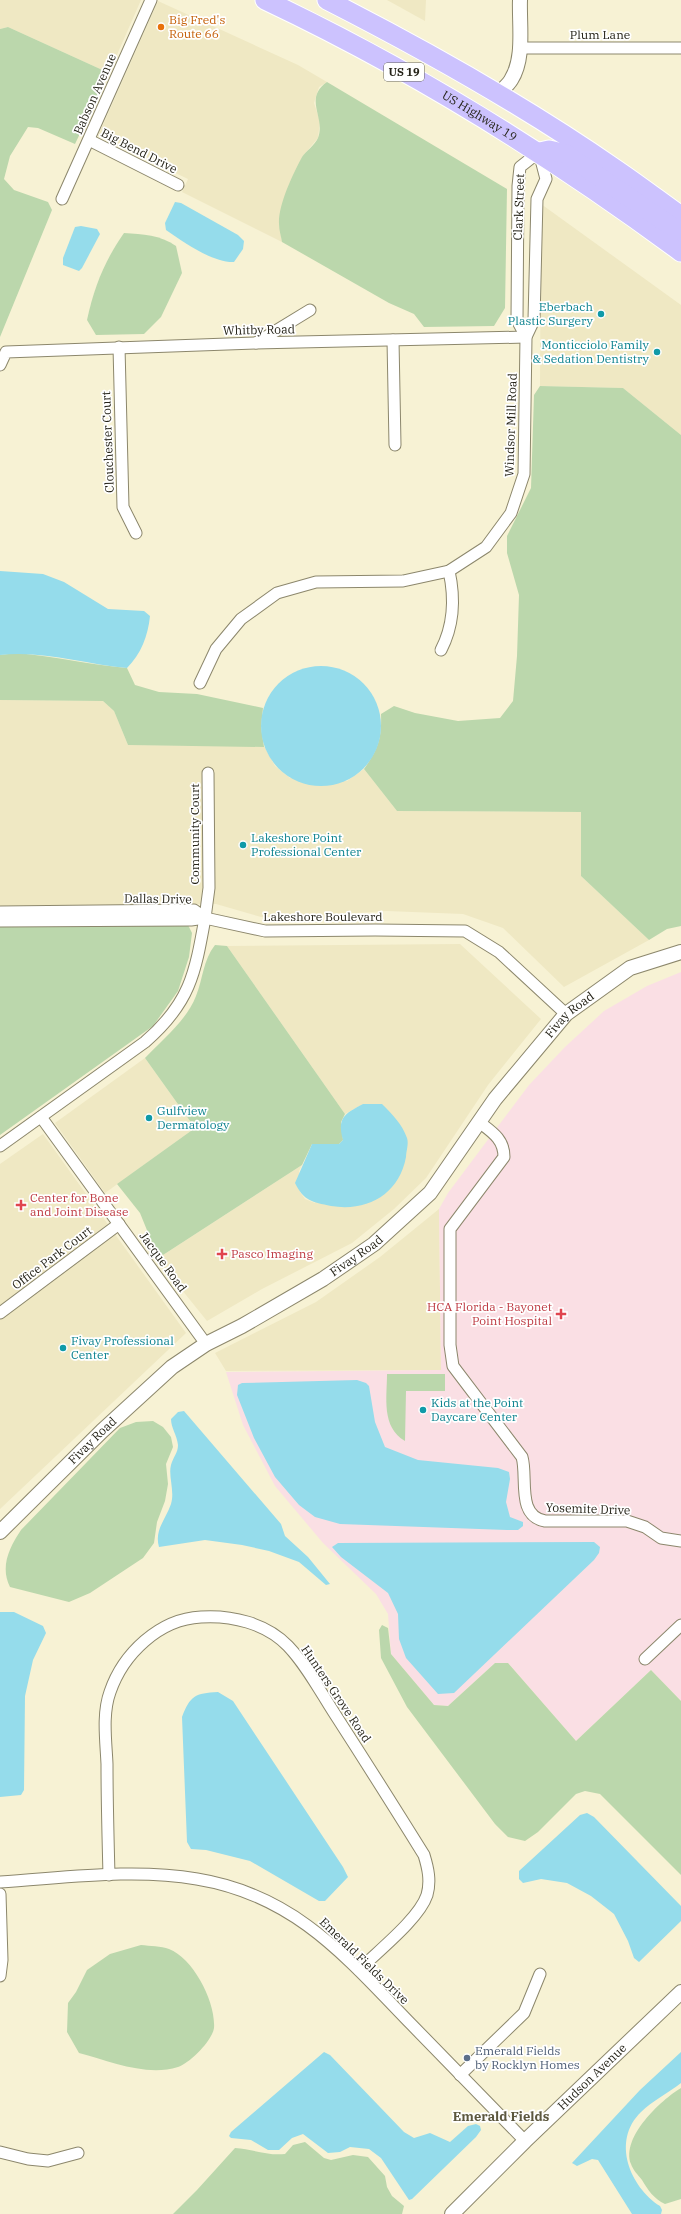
<svg xmlns="http://www.w3.org/2000/svg" width="681" height="2214" viewBox="0 0 681 2214" font-family="'IBM Plex Serif',serif">
  <style>
    .built { fill: #efe8c3 }
    .medical { fill: #fadfe4 }
    .green { fill: #bbd7ac }
    .water { fill: #95dceb }
    .lines { fill: none; stroke-linecap: round; stroke-linejoin: round }
    .minor-casing { stroke: #8c876c; stroke-width: 13 }
    .tertiary-casing { stroke: #8c876c; stroke-width: 16 }
    .trunk-casing { stroke: #fff; stroke-width: 21 }
    .minor { stroke: #fff; stroke-width: 11 }
    .tertiary { stroke: #fff; stroke-width: 14 }
    .trunk { stroke: #ccc2fe; stroke-width: 19 }
    .food-dot { fill: #e8710a; stroke: #fff; stroke-width: 1.5 }
    .culture-dot { fill: #0f9aa8; stroke: #fff; stroke-width: 1.5 }
    .health-dot { fill: #e0444e; stroke: #fff; stroke-width: 1.5 }
    .service-dot { fill: #5c6f8a; stroke: #fff; stroke-width: 1.5 }
    .labels { text-anchor: middle; stroke-width: 3.5; stroke-linejoin: round; paint-order: stroke }
    .shield { fill: #fff; stroke: #66655d; stroke-width: 1 }
    .shield-label { font-size: 11px; font-weight: bold; fill: #252318 }
    .food-label { font-size: 12px; fill: #c56008; stroke: #fff; text-anchor: start }
    .street-label { font-size: 12px; fill: #252318; stroke: #fff }
    .culture-label { font-size: 12px; fill: #0d838f; stroke: #fff; text-anchor: start }
    .health-label { font-size: 12px; fill: #be3a42; stroke: #fff; text-anchor: start }
    .service-label { font-size: 12px; fill: #4e5e75; stroke: #fff; text-anchor: start }
    .neighbourhood-label { font-size: 13px; font-weight: bold; fill: #5c573e; stroke: #fff }
  </style>
  <rect width="100%" height="100%" fill="#f7f2d4"/>
  <g class="built">
    <path d="M0 0H141L109 73 8 27 0 29Z"/>
    <path d="M387 0H426L425 21Z"/>
    <path d="M158 1 298 65 327 82 319 87 314 103 320 121 318 138 302 157 279 223 282 242 182 192 188 179 98 136Z"/>
    <path d="M541 204 681 305V435L623 388 540 386Z"/>
    <path d="M0 700 103 701 114 711 128 745 264 746 275 766 290 778 347 781 364 769 397 811 581 812V876L649 940 564 987 503 928 463 914 387 911 279 918 261 917 216 904 0 906Z"/>
    <path d="M460 944 541 1019 488 1085 426 1178 394 1209 352 1243 262 1289 207 1321 157 1259 302 1165 299 1171 300 1192 305 1199 315 1203 363 1104 345 1114 227 946Z"/>
    <path d="M145 1058 195 1128 105 1193 55 1123Z"/>
    <path d="M43 1134 186 1333 0 1509V1164Z"/>
    <path d="M439 1209 441 1370 226 1371 215 1353 316 1302 380 1257Z"/>
  </g>
  <path class="medical" d="M681 972V1701L651 1670 576 1741 508 1663H495L448 1706 434 1705 391 1654 388 1614 376 1594 323 1543 275 1486 243 1425 226 1372 441 1370 439 1209 448 1193 529 1085 565 1047 604 1011 647 986Z"/>
  <g class="green">
    <path d="M8 27 109 73 75 144 38 128 28 127 10 156 4 179 14 190 48 202 52 210 0 337V29Z"/>
    <path d="M327 82 507 189 505 308 494 326 424 327 414 314 389 303 282 242C281 236 279 230 279 224 278 205 293 174 302 157 306 151 315 145 318 138 326 117 303 99 327 82Z"/>
    <path d="M124 233C143 234 160 235 176 246L182 273 161 317 144 334 96 335 87 320C94 287 105 260 124 233Z"/>
    <path d="M540 386 623 388 681 435V926L667 929 649 940 581 876V812L397 811 364 769C378 749 382 739 381 714L394 706 415 713 458 721 500 718 513 701 517 656 519 595 507 553V536L531 488 534 395Z"/>
    <path d="M17 653C54 656 90 665 127 668L135 685 159 692 197 694 263 708 261 727 264 747 128 745 114 711 103 701 0 700V655Z"/>
    <path d="M0 925H188L192 933 189 957 178 991 153 1026 0 1135Z"/>
    <path d="M215 945 227 946 345 1114 341 1122 343 1140 339 1144H312L302 1165 163 1255 155 1250 140 1213 117 1184 195 1128 145 1058C162 1040 187 1020 196 996 203 979 203 960 215 945Z"/>
    <path d="M387 1374H445V1391H406L405 1441C381 1427 387 1397 387 1374Z"/>
    <path d="M153 1421 163 1427 171 1437 173 1447 166 1464 168 1484 165 1501 157 1522 154 1543 143 1558 90 1593 69 1602 10 1587C0 1567 9 1548 21 1530L120 1428 136 1422Z"/>
    <path d="M382 1625 388 1628 391 1654 434 1705 448 1706 495 1663H508L576 1741 651 1670 681 1701V1875L600 1794 585 1791 576 1794 538 1832 525 1841 508 1837 495 1824 407 1707 381 1658 379 1630Z"/>
    <path d="M141 1945C150 1946 161 1946 169 1949 193 1958 216 2002 214 2028 212 2041 190 2063 178 2067 146 2077 110 2061 79 2053L67 2032 68 2003 76 1992 87 1970 110 1954Z"/>
    <path d="M681 2088V2199L665 2204C654 2199 648 2190 642 2180 638 2175 633 2170 631 2164 621 2137 661 2100 681 2088Z"/>
    <path d="M305 2142 324 2158 331 2160 353 2155 368 2157 385 2176 387 2187 392 2196 404 2206 402 2214H173L197 2190 235 2148C252 2149 268 2156 285 2154L293 2145Z"/>
  </g>
  <g class="water">
    <path d="M175 202 181 203 238 235 244 241 243 249 234 262C213 263 183 242 166 230L165 223Z"/>
    <path d="M81 226 97 229 100 234 82 268 79 271 63 265V258L75 227Z"/>
    <path d="M0 571 43 574 64 582 108 609 144 611 150 616C148 636 141 654 127 668 84 664 42 650 0 655Z"/>
    <circle cx="321" cy="726" r="60"/>
    <path d="M363 1104H382C393 1115 402 1124 407 1138 409 1144 406 1151 406 1157 399 1194 368 1212 331 1206 312 1202 304 1201 295 1183L312 1144H339L343 1140C337 1118 344 1114 363 1104Z"/>
    <path d="M357 1380 366 1383 369 1386 375 1422 385 1447 418 1460 498 1468 509 1472 510 1479 506 1502 510 1517 523 1522V1526L518 1530H507L340 1524 315 1517 299 1505 275 1477 254 1438 237 1395 238 1385 242 1383Z"/>
    <path d="M184 1411 281 1524 285 1536 308 1557 330 1584 326 1585 299 1562 269 1551 242 1545 205 1540 159 1547C154 1530 166 1519 171 1504 175 1491 168 1476 171 1465 173 1457 178 1453 178 1445 177 1435 171 1428 171 1419L178 1412Z"/>
    <path d="M594 1542 600 1547 599 1553 594 1560 454 1693 438 1694 406 1658 399 1639 398 1614 388 1593 341 1557 332 1547 338 1543Z"/>
    <path d="M0 1612H14L43 1626 46 1633 33 1660 25 1696 24 1790 21 1795 0 1797Z"/>
    <path d="M218 1692 233 1701 343 1867 348 1877 325 1901H319L250 1861 206 1850 191 1849 187 1842 182 1717C190 1696 195 1693 218 1692Z"/>
    <path d="M587 1813 594 1817 681 1906V1921L639 1962 634 1958 628 1941 614 1914 591 1896 567 1883 541 1879 523 1883 519 1879V1871L580 1815Z"/>
    <path d="M324 2052 330 2055 404 2132 414 2138 430 2133 450 2142 468 2126 476 2124 480 2126 481 2130 476 2137 412 2199 409 2200 381 2158 369 2149 350 2147 340 2152 328 2153 303 2134 292 2138 279 2150H268L251 2140 231 2138 229 2136 231 2132Z"/>
    <path d="M681 2052V2083C668 2093 652 2101 641 2112 611 2141 630 2187 660 2206L662 2210 661 2214H632L598 2160 592 2159 577 2166 572 2163 640 2090Z"/>
  </g>
  <g class="lines">
    <g class="minor-casing">
      <g id="minor">
        <path d="M519 48H681"/>
        <path d="M89 140 178 185"/>
        <path d="M62 199 151 0"/>
        <path d="M393 340 395 445"/>
        <path d="M256 343 310 310"/>
        <path d="M119 347 123 507 136 533"/>
        <path d="M0 365 6 352 255 343 526 337"/>
        <path d="M441 650C454 625 455 598 449 571"/>
        <path d="M200 683 216 649 241 619 277 593 316 582 403 581 449 571 486 547 511 513 524 474 526 337 534 320 537 199 546 179 539 152 520 167 518 186 517 320 526 337"/>
        <path d="M0 912 194 910 205 918"/>
        <path d="M205 918 209 888 208 773"/>
        <path d="M0 921 191 920 205 918"/>
        <path d="M41 1117 206 1344"/>
        <path d="M479 1122C492 1132 504 1139 504 1157L450 1229V1345L453 1366 522 1457C528 1477 516 1516 545 1521H627L645 1527 661 1538 681 1541"/>
        <path d="M0 1146 145 1042C190 1003 195 974 205 918L265 931 375 930 465 931 499 952 566 1014"/>
        <path d="M0 1313 119 1224"/>
        <path d="M645 1659 681 1625"/>
        <path d="M109 1875C108 1838 107 1801 107 1764 106 1741 102 1714 110 1692 123 1654 159 1619 201 1617 231 1615 266 1623 288 1646 308 1667 322 1695 338 1719 367 1764 396 1810 424 1855 428 1868 431 1881 427 1895 419 1919 378 1951 359 1970"/>
        <path d="M0 1882C65 1878 133 1868 197 1879 295 1895 346 1957 411 2024 449 2063 487 2102 525 2141"/>
        <path d="M0 1894 2 1960 0 1976"/>
        <path d="M460 2075 524 2013 540 1974"/>
        <path d="M0 2152 28 2159 48 2161 78 2153"/>
      </g>
    </g>
    <g class="tertiary-casing">
      <g id="tertiary">
        <path d="M498 94C502 90 508 85 511 80 525 58 519 25 520 0"/>
        <path id="s1" d="M0 1532 102 1431 172 1367 206 1344 242 1326 323 1279 374 1244 430 1193 495 1099 566 1014 630 968 681 952"/>
        <path id="s2" d="M452 2214 525 2141 681 1992"/>
      </g>
    </g>
    <g class="trunk-casing">
      <g id="trunk">
        <path id="s3" d="M265 0C413 70 550 155 681 252"/>
        <path d="M327 0C427 51 525 106 617 170 639 185 660 201 681 216"/>
        <path d="M540 152 549 150 566 154 671 226 681 231"/>
      </g>
    </g>
    <use href="#minor" class="minor"/>
    <use href="#tertiary" class="tertiary"/>
    <use href="#trunk" class="trunk"/>
  </g>
  <circle class="food-dot" cx="161" cy="27" r="4"/>
  <g class="culture-dot">
    <circle cx="601" cy="314" r="4"/>
    <circle cx="657" cy="352" r="4"/>
    <circle cx="243" cy="845" r="4"/>
    <circle cx="149" cy="1118" r="4"/>
    <circle cx="63" cy="1348" r="4"/>
    <circle cx="423" cy="1410" r="4"/>
  </g>
  <g class="health-dot">
    <path d="M19 1199h4v4h4v4h-4v4h-4v-4h-4v-4h4z"/>
    <path d="M220 1248h4v4h4v4h-4v4h-4v-4h-4v-4h4z"/>
    <path d="M559 1308h4v4h4v4h-4v4h-4v-4h-4v-4h4z"/>
  </g>
  <circle class="service-dot" cx="467" cy="2058" r="4"/>
  <g class="labels">
    <rect class="shield" x="384" y="63" width="40" height="18" rx="3"/>
    <g class="shield-label">
      <text x="404" y="76">US 19</text>
    </g>
    <g class="food-label">
      <text x="169" y="24">Big Fred's<tspan x="169" dy="14">Route 66</tspan></text>
    </g>
    <g class="street-label">
      <text x="600" y="39">Plum Lane</text>
      <text transform="translate(95 94) rotate(-66)" y="4">Babson Avenue</text>
      <text dy="4" stroke="none"><textPath href="#s3" startOffset="244">US Highway 19</textPath></text>
      <text transform="translate(139 151) rotate(27)" y="4">Big Bend Drive</text>
      <text transform="translate(519 207) rotate(-88)" y="4">Clark Street</text>
      <text transform="translate(259 330) rotate(-1)" y="4">Whitby Road</text>
      <text transform="translate(511 425) rotate(-88)" y="4">Windsor Mill Road</text>
      <text transform="translate(108 442) rotate(-92)" y="4">Clouchester Court</text>
      <text transform="translate(195 834) rotate(-90)" y="4">Community Court</text>
      <text transform="translate(158 899) rotate(1)" y="4">Dallas Drive</text>
      <text x="323" y="921">Lakeshore Boulevard</text>
      <text dy="4" stroke="none"><textPath href="#s1" startOffset="778">Fivay Road</textPath></text>
      <text dy="4" stroke="none"><textPath href="#s1" startOffset="454">Fivay Road</textPath></text>
      <text transform="translate(52 1258) rotate(-37)" y="4">Office Park Court</text>
      <text transform="translate(163 1262) rotate(54)" y="4">Jacque Road</text>
      <text dy="4" stroke="none"><textPath href="#s1" startOffset="130">Fivay Road</textPath></text>
      <text transform="translate(588 1509) rotate(2)" y="4">Yosemite Drive</text>
      <text transform="translate(336 1694) rotate(56)" y="4">Hunters Grove Road</text>
      <text transform="translate(364 1961) rotate(44)" y="4">Emerald Fields Drive</text>
      <text dy="4" stroke="none"><textPath href="#s2" startOffset="196">Hudson Avenue</textPath></text>
    </g>
    <g class="culture-label">
      <text x="593" y="311" text-anchor="end">Eberbach<tspan x="593" dy="14">Plastic Surgery</tspan></text>
      <text x="649" y="349" text-anchor="end">Monticciolo Family<tspan x="649" dy="14">&amp; Sedation Dentistry</tspan></text>
      <text x="251" y="842">Lakeshore Point<tspan x="251" dy="14">Professional Center</tspan></text>
      <text x="157" y="1115">Gulfview<tspan x="157" dy="14">Dermatology</tspan></text>
      <text x="71" y="1345">Fivay Professional<tspan x="71" dy="14">Center</tspan></text>
      <text x="431" y="1407">Kids at the Point<tspan x="431" dy="14">Daycare Center</tspan></text>
    </g>
    <g class="health-label">
      <text x="30" y="1202">Center for Bone<tspan x="30" dy="14">and Joint Disease</tspan></text>
      <text x="231" y="1258">Pasco Imaging</text>
      <text x="552" y="1311" text-anchor="end">HCA Florida - Bayonet<tspan x="552" dy="14">Point Hospital</tspan></text>
    </g>
    <g class="service-label">
      <text x="475" y="2055">Emerald Fields<tspan x="475" dy="14">by Rocklyn Homes</tspan></text>
    </g>
    <g class="neighbourhood-label">
      <text x="501" y="2121">Emerald Fields</text>
    </g>
  </g>
</svg>
